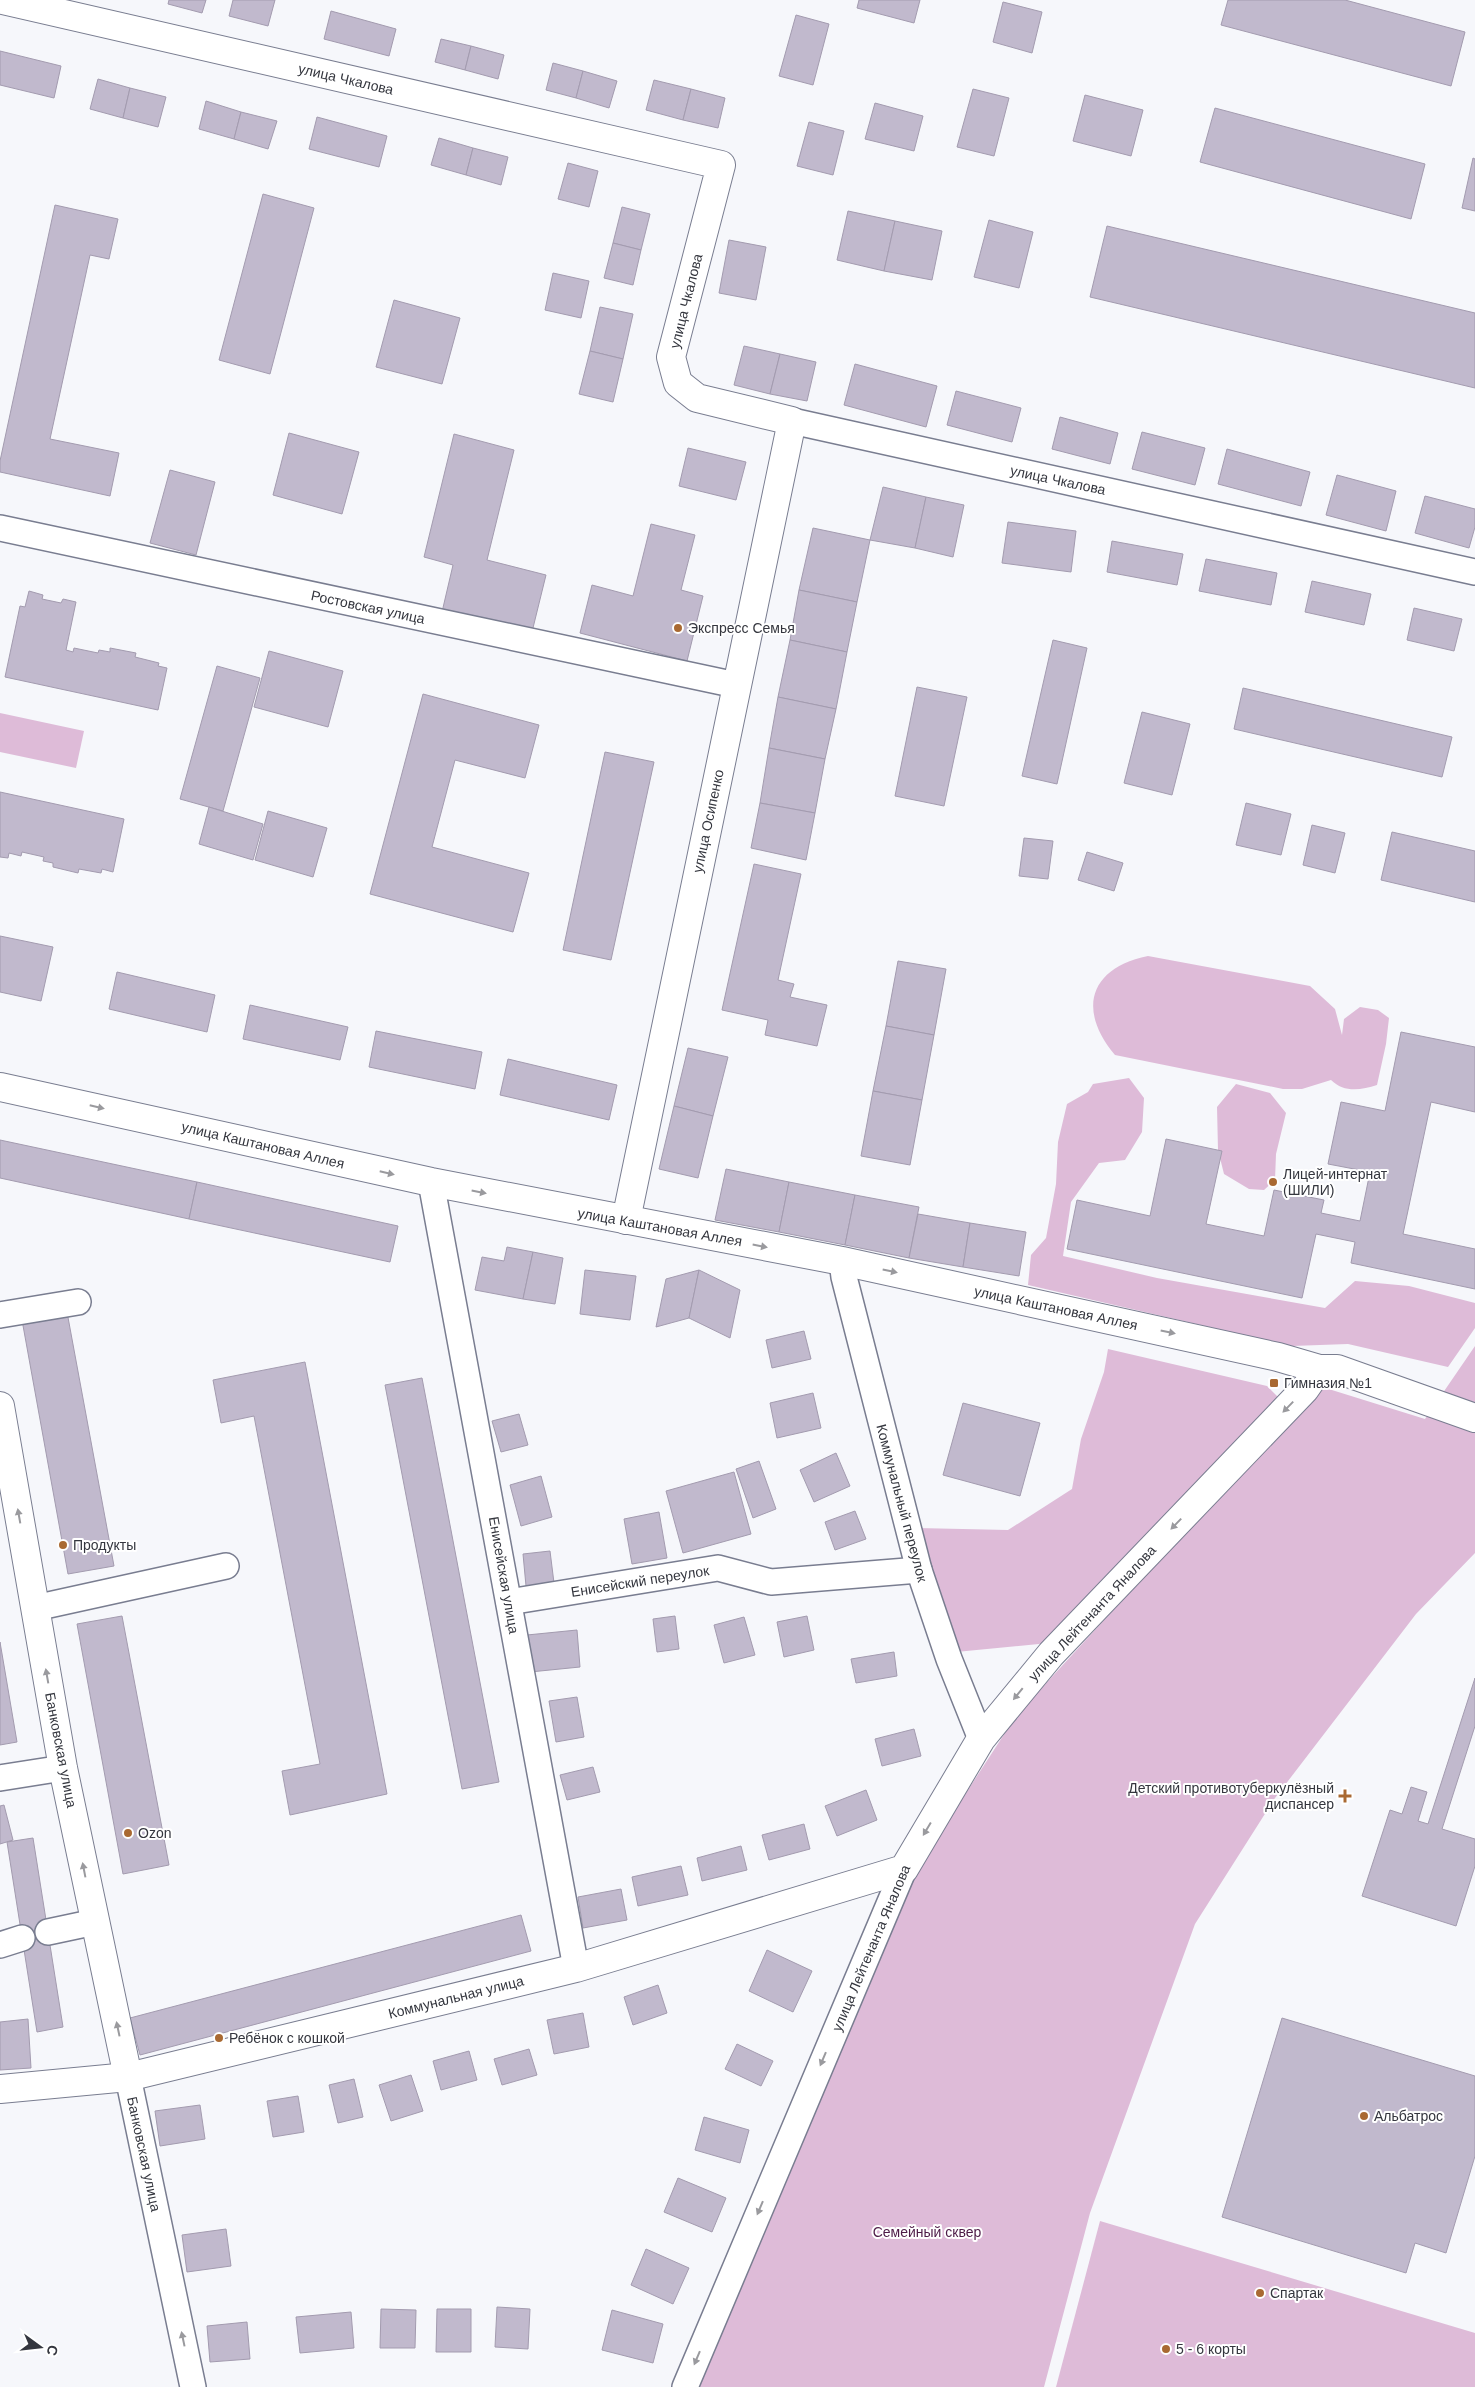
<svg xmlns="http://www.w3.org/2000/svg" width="1475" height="2387" viewBox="0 0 1475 2387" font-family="Arial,sans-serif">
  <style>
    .green { fill: #debbd8 }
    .building { fill: #c1b9cd; stroke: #a39baf }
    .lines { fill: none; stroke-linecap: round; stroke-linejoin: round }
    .street-casing { stroke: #797d90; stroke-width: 28 }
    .secondary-casing { stroke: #797d90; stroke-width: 30 }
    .street { stroke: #fff; stroke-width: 25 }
    .secondary { stroke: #fff; stroke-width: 28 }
    .oneway { fill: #9a9a9e }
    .poi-dot { fill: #a96932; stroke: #fff; stroke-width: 2 }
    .labels { text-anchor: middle; stroke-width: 4; stroke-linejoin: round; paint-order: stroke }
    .street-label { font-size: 14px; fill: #34363e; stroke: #fff }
    .poi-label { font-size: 14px; fill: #34363e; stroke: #fff; text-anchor: start }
    .park-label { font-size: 14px; fill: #4d1b47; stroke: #fff }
  </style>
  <rect width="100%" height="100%" fill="#f6f7fb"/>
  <g class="green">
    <path d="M0 713 84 731 76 768 0 752Z"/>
    <path d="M1148 956 1310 986 1335 1009 1342 1035 1344 1019 1360 1007 1378 1010 1389 1018 1386 1044 1377 1085C1361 1090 1344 1093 1331 1080L1302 1089H1283L1115 1055C1077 1010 1089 968 1148 956Z"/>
    <path d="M1129 1078 1144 1098 1142 1132 1125 1160 1099 1163 1071 1202 1063 1256 1157 1278 1325 1308 1355 1281 1409 1286 1475 1303V1328L1448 1367 1348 1344 1292 1346 1028 1285 1031 1255 1046 1238 1056 1184 1058 1142 1067 1104 1088 1092 1093 1084Z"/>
    <path d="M1236 1084 1270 1093 1286 1113 1276 1154 1275 1180 1264 1190 1249 1189 1224 1174 1218 1150 1217 1107Z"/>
    <path d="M1475 1346V1553L1416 1614 1275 1798 1195 1924 1090 2213 1044 2387H695L914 1873 1016 1716 1319 1386 1425 1419Z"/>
    <path d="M1108 1349 1267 1386 1280 1399 1049 1643 956 1652 917 1528 1008 1530 1072 1489 1081 1439 1104 1372Z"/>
    <path d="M1100 2221 1475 2333V2387H1056Z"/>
  </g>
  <g class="building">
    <path d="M169 0H206L202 13 168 4Z"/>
    <path d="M233 0H275L268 26 229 16Z"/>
    <path d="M859 0H920L914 23 857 8Z"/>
    <path d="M1228 0H1345L1465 32 1451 86 1221 25Z"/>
    <path d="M1003 2 1042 12 1032 53 993 42Z"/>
    <path d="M331 11 396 29 389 56 324 39Z"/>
    <path d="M796 15 829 24 813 85 779 76Z"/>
    <path d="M441 39 471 46 465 70 435 62Z"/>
    <path d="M471 46 504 55 498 79 465 70Z"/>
    <path d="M0 51 61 66 54 98 0 85Z"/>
    <path d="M553 63 583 71 576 98 546 90Z"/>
    <path d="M583 71 617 81 609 108 576 98Z"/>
    <path d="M98 79 130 88 123 118 90 109Z"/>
    <path d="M654 80 691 89 683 120 646 110Z"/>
    <path d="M130 88 166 97 158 127 123 118Z"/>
    <path d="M691 89 725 98 718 128 683 120Z"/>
    <path d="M973 89 1009 98 994 156 957 147Z"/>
    <path d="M1085 95 1143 110 1131 156 1073 141Z"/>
    <path d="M206 101 241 112 234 139 199 129Z"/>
    <path d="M875 103 923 116 914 151 865 139Z"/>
    <path d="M1215 108 1425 164 1411 219 1200 162Z"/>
    <path d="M241 112 277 121 268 149 234 139Z"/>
    <path d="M317 117 387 136 379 167 309 149Z"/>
    <path d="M809 122 844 131 833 175 797 166Z"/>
    <path d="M439 138 473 148 466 175 431 165Z"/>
    <path d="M473 148 508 157 501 185 466 175Z"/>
    <path d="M1473 158 1475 159V211L1462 208Z"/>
    <path d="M568 163 598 171 589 207 558 199Z"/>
    <path d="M263 194 314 208 270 374 219 360Z"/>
    <path d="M55 205 118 219 109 259 90 255 50 439 119 453 110 496 0 472V461Z"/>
    <path d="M622 207 650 214 641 250 613 243Z"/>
    <path d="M848 211 895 221 884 271 837 260Z"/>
    <path d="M989 220 1033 232 1019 288 974 277Z"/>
    <path d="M895 221 942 231 932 280 884 271Z"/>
    <path d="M1107 226 1475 313V388L1090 297Z"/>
    <path d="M729 240 766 247 756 300 719 293Z"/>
    <path d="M613 243 641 250 633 285 604 278Z"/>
    <path d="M553 273 589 281 581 318 545 310Z"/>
    <path d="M394 300 460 318 442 384 376 367Z"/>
    <path d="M600 307 633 314 623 359 590 351Z"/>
    <path d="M744 346 780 354 770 394 734 385Z"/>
    <path d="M590 351 623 359 613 402 579 394Z"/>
    <path d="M780 354 816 362 807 401 770 394Z"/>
    <path d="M855 364 937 386 926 427 844 405Z"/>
    <path d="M956 391 1021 408 1012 442 947 425Z"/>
    <path d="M1060 417 1118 433 1110 464 1052 449Z"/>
    <path d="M1142 432 1205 448 1195 485 1132 469Z"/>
    <path d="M289 433 359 452 342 514 273 495Z"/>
    <path d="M454 434 514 450 487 560 546 575 531 636 442 612 453 565 424 557Z"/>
    <path d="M688 448 746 462 736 500 679 486Z"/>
    <path d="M1227 449 1310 472 1301 506 1218 484Z"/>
    <path d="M170 470 215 482 196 555 150 543Z"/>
    <path d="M1337 475 1396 491 1386 531 1326 515Z"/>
    <path d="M883 487 926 497 915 548 870 540Z"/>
    <path d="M1425 496 1475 509V527L1469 548 1415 533Z"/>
    <path d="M926 497 964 505 953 557 915 548Z"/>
    <path d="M1008 522 1076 531 1071 572 1002 563Z"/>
    <path d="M651 524 695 535 681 590 703 596 687 661 580 633 592 585 633 596Z"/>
    <path d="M813 528 870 540 857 602 799 590Z"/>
    <path d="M1112 541 1183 554 1177 585 1107 572Z"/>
    <path d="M1206 559 1277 573 1271 605 1199 591Z"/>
    <path d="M1312 581 1371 594 1364 625 1305 612Z"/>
    <path d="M799 590 857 602 847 652 790 640Z"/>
    <path d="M29 591 43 595 42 599 61 603 63 599 76 602 66 650 73 652 74 648 98 653 99 650 110 652V648L136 653 135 657 159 663 158 666 167 668 158 710 5 677 20 606 25 607Z"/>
    <path d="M1414 608 1462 619 1454 651 1407 640Z"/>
    <path d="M790 640 847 652 836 709 778 697Z"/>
    <path d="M1053 640 1087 648 1057 784 1022 776Z"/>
    <path d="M269 651 343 671 328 727 254 707Z"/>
    <path d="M217 666 260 678 223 811 180 799Z"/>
    <path d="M917 687 967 697 944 806 895 796Z"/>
    <path d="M1243 688 1452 737 1442 777 1234 729Z"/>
    <path d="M423 694 539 725 525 778 455 760 432 847 529 873 513 932 370 894Z"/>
    <path d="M778 697 836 709 825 759 769 748Z"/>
    <path d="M1142 712 1190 724 1172 795 1124 783Z"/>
    <path d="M769 748 825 759 815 813 760 803Z"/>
    <path d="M605 752 654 762 611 960 563 950Z"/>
    <path d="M0 792 124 819 113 872 102 869 101 873 79 869 78 873 53 867V863L43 861 44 857 22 852 21 856 9 853 8 858 0 857Z"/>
    <path d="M760 803 815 813 806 860 751 848Z"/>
    <path d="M1246 803 1291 814 1281 855 1236 845Z"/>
    <path d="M209 807 263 824 253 860 199 844Z"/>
    <path d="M268 811 327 828 313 877 255 860Z"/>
    <path d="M1312 825 1345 833 1335 873 1303 865Z"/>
    <path d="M1392 832 1475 851V902L1381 880Z"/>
    <path d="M1024 838 1053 841 1048 879 1019 876Z"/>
    <path d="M1087 852 1123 863 1114 891 1078 880Z"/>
    <path d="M754 864 801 874 778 980 794 984 790 997 827 1005 817 1046 765 1035 768 1020 722 1010Z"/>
    <path d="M0 936 53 947 41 1001 0 992Z"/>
    <path d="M898 961 946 969 934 1035 886 1026Z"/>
    <path d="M117 972 215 995 207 1032 109 1009Z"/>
    <path d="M250 1005 348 1027 340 1060 243 1039Z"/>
    <path d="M886 1026 934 1035 922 1100 873 1091Z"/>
    <path d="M376 1031 482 1052 475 1089 369 1067Z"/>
    <path d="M1401 1032 1475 1047V1112L1431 1102 1403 1234 1475 1249V1289L1351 1263 1355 1242 1316 1234 1302 1298 1067 1249 1077 1200 1150 1216 1166 1139 1222 1151 1206 1224 1264 1236 1274 1190 1324 1200 1321 1213 1360 1221 1370 1172 1328 1164 1341 1102 1385 1111Z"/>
    <path d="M688 1048 728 1057 713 1116 674 1106Z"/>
    <path d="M508 1059 617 1085 609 1120 500 1095Z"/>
    <path d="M873 1091 922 1100 910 1165 861 1156Z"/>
    <path d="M674 1106 713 1116 698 1178 659 1169Z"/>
    <path d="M0 1140 197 1182 189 1219 0 1178Z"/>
    <path d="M726 1169 789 1182 779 1232 715 1220Z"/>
    <path d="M197 1182 398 1226 390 1262 189 1219Z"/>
    <path d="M789 1182 855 1195 845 1245 779 1232Z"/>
    <path d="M855 1195 919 1207 909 1258 845 1245Z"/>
    <path d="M918 1214 970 1223 963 1267 909 1258Z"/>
    <path d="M970 1223 1026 1232 1019 1276 963 1267Z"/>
    <path d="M507 1247 533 1252 523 1299 475 1290 482 1257 504 1261Z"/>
    <path d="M533 1252 563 1258 555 1304 523 1299Z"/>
    <path d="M585 1270 636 1276 630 1320 580 1314Z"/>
    <path d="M699 1270 689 1318 656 1327 666 1279Z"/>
    <path d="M699 1270 740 1290 730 1338 689 1318Z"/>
    <path d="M67 1312 114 1566 68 1574 22 1320Z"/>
    <path d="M804 1331 811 1359 772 1368 766 1340Z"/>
    <path d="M305 1362 387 1794 290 1815 282 1771 320 1764 254 1416 221 1423 213 1380Z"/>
    <path d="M422 1378 499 1782 462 1789 385 1385Z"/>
    <path d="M813 1393 821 1428 777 1438 770 1403Z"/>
    <path d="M963 1403 1040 1423 1020 1496 943 1475Z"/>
    <path d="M519 1414 528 1445 501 1452 492 1421Z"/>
    <path d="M836 1453 850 1486 814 1502 800 1470Z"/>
    <path d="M759 1461 776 1509 753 1518 736 1469Z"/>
    <path d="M734 1472 751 1534 683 1553 666 1491Z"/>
    <path d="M541 1476 552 1517 521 1526 510 1485Z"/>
    <path d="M855 1511 866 1539 835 1550 825 1522Z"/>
    <path d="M659 1512 667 1558 632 1564 624 1519Z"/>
    <path d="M550 1551 554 1583 526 1586 523 1554Z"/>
    <path d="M122 1616 169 1865 123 1874 77 1624Z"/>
    <path d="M675 1616 679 1649 657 1652 653 1619Z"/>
    <path d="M807 1616 814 1650 784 1657 777 1622Z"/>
    <path d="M744 1617 755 1655 724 1663 714 1625Z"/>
    <path d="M577 1630 580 1667 530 1672 527 1635Z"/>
    <path d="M0 1642 17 1742 0 1745Z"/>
    <path d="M894 1652 897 1676 856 1683 851 1659Z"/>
    <path d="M1475 1678V1726L1442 1829 1475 1839V1866L1456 1926 1362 1896 1390 1810 1402 1814 1411 1787 1427 1792 1418 1821 1428 1824Z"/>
    <path d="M577 1697 584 1737 556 1742 549 1701Z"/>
    <path d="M914 1729 921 1756 882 1766 875 1739Z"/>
    <path d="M593 1767 600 1792 567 1800 560 1775Z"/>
    <path d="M866 1790 877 1820 837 1836 825 1806Z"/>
    <path d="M4 1805 13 1840 0 1844V1806Z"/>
    <path d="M804 1824 810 1849 769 1860 762 1835Z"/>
    <path d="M33 1838 63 2027 37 2032 7 1842Z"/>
    <path d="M741 1846 747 1870 702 1881 697 1858Z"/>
    <path d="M681 1866 688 1895 638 1906 632 1877Z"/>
    <path d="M621 1889 627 1920 583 1928 578 1897Z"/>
    <path d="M521 1915 531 1951 140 2055 130 2018Z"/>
    <path d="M767 1950 812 1971 793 2012 749 1991Z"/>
    <path d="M658 1985 667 2013 633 2025 624 1997Z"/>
    <path d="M583 2013 589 2047 554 2054 547 2020Z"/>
    <path d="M1282 2018 1475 2076V2156L1446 2253 1415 2243 1406 2273 1222 2217Z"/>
    <path d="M28 2019 31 2068 0 2070V2022Z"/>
    <path d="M737 2044 773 2061 761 2086 725 2069Z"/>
    <path d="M529 2049 537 2075 502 2085 494 2059Z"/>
    <path d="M469 2051 477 2080 441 2090 433 2061Z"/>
    <path d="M411 2075 423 2111 391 2121 379 2085Z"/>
    <path d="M354 2079 363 2117 338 2123 329 2085Z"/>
    <path d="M298 2096 304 2132 273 2137 267 2101Z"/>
    <path d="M200 2105 205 2139 160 2146 155 2111Z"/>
    <path d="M704 2117 749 2130 740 2163 695 2150Z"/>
    <path d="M678 2178 726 2198 712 2232 664 2212Z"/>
    <path d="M226 2229 231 2266 187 2272 182 2235Z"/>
    <path d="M646 2249 689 2268 673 2304 631 2285Z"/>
    <path d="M497 2307 530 2309 528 2349 495 2347Z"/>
    <path d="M381 2309 416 2310 415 2348H380Z"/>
    <path d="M437 2309H471V2352H436Z"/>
    <path d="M612 2310 663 2324 653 2363 602 2350Z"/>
    <path d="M351 2312 354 2348 300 2353 296 2317Z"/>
    <path d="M247 2322 250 2359 210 2362 207 2326Z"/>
  </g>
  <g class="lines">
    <g class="street-casing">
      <g id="street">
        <path d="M792 421 1475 572"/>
        <path d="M0 528 736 685"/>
        <path d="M431 1182 576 1968"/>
        <path d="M842 1261 844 1277 919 1570 949 1659 981 1739"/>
        <path d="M0 1315 78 1302"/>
        <path d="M509 1602 718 1568 771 1582 919 1570"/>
        <path d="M35 1608 226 1566"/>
        <path d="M0 1778 63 1768"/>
        <path d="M48 1932 95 1922"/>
        <path d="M0 1945 22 1938"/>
        <path d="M128 2077 193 2387"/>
        <path d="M685 2387 904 1869"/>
      </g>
    </g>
    <g class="secondary-casing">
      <g id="secondary">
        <path d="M3 0 721 165 671 357 678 383 697 398 792 421 626 1220"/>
        <path d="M0 1087 431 1182 842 1261 1278 1357 1319 1369H1337L1475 1418"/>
        <path d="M0 1406 63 1768 128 2077"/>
        <path d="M0 2089 128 2077 576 1968 904 1869 981 1739 1051 1654 1305 1389 1319 1369"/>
      </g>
    </g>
    <use href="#street" class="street"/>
    <use href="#secondary" class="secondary"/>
  </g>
  <defs><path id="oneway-solid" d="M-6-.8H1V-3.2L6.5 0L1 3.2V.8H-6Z" transform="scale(1.25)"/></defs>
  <g class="oneway">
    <use href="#oneway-solid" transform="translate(97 1107) rotate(13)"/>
    <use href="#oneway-solid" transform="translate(387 1173) rotate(13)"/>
    <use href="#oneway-solid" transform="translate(479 1192) rotate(11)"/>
    <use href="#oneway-solid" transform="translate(760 1246) rotate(11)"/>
    <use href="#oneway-solid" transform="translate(890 1271) rotate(12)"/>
    <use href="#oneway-solid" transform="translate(1168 1332) rotate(12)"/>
    <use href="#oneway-solid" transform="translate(1288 1407) rotate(134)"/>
    <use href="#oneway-solid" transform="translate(19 1516) rotate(-100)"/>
    <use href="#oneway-solid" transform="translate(1176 1524) rotate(134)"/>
    <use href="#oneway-solid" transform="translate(47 1676) rotate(-100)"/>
    <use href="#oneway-solid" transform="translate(1018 1694) rotate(129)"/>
    <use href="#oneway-solid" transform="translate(927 1829) rotate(121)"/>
    <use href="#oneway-solid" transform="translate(84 1870) rotate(-101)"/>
    <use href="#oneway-solid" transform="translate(118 2029) rotate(-102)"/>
    <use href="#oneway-solid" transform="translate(823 2059) rotate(113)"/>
    <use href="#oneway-solid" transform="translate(760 2208) rotate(113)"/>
    <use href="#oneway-solid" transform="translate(183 2339) rotate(-102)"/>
    <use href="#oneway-solid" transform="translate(697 2358) rotate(113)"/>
  </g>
  <g class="poi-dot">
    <circle cx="678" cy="628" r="5"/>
    <circle cx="1273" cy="1182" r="5"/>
    <rect x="1269" y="1378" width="10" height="10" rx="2.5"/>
    <circle cx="63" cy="1545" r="5"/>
    <path d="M1342.5 1788.5h5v5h5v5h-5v5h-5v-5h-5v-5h5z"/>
    <circle cx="128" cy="1833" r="5"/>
    <circle cx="219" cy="2038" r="5"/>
    <circle cx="1364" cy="2116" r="5"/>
    <circle cx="1260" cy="2293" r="5"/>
    <circle cx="1166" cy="2349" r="5"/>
  </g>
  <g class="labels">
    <g class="street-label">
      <text transform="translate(346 79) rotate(13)" y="5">улица Чкалова</text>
      <text transform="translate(686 301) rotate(-76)" y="5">улица Чкалова</text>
      <text transform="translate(1058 480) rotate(12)" y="5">улица Чкалова</text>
      <text transform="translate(368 607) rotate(12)" y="5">Ростовская улица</text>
      <text transform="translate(708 821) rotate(-78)" y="5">улица Осипенко</text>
      <text transform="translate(263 1145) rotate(13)" y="5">улица Каштановая Аллея</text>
      <text transform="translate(660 1227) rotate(10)" y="5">улица Каштановая Аллея</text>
      <text transform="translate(1056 1308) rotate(12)" y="5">улица Каштановая Аллея</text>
      <text transform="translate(902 1503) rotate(75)" y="5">Коммунальный переулок</text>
      <text transform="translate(504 1575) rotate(80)" y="5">Енисейская улица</text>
      <text transform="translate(640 1581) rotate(-9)" y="5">Енисейский переулок</text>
      <text transform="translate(1092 1613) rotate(-47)" y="5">улица Лейтенанта Яналова</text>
      <text transform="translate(61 1750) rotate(79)" y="5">Банковская улица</text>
      <text transform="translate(871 1948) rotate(-67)" y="5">улица Лейтенанта Яналова</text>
      <text transform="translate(456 1997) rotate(-14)" y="5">Коммунальная улица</text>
      <text transform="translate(144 2154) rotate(78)" y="5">Банковская улица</text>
    </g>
    <g class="poi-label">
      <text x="688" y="633">Экспресс Семья</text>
      <text x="1283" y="1179">Лицей-интернат<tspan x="1283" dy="16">(ШИЛИ)</tspan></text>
      <text x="1284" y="1388">Гимназия №1</text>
      <text x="73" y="1550">Продукты</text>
      <text x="1334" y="1793" text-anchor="end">Детский противотуберкулёзный<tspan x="1334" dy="16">диспансер</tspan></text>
      <text x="138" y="1838">Ozon</text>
      <text x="229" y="2043">Ребёнок с кошкой</text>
      <text x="1374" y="2121">Альбатрос</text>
      <text x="1270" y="2298">Спартак</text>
      <text x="1176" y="2354">5 - 6 корты</text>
    </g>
    <g class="park-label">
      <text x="927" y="2237">Семейный сквер</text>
    </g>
  </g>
  <g transform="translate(40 2347) rotate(105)" stroke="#ffffff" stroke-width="4" paint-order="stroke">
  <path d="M0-4L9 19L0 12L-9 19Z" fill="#34363e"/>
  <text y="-8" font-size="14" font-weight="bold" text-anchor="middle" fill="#34363e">С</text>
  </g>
</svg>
